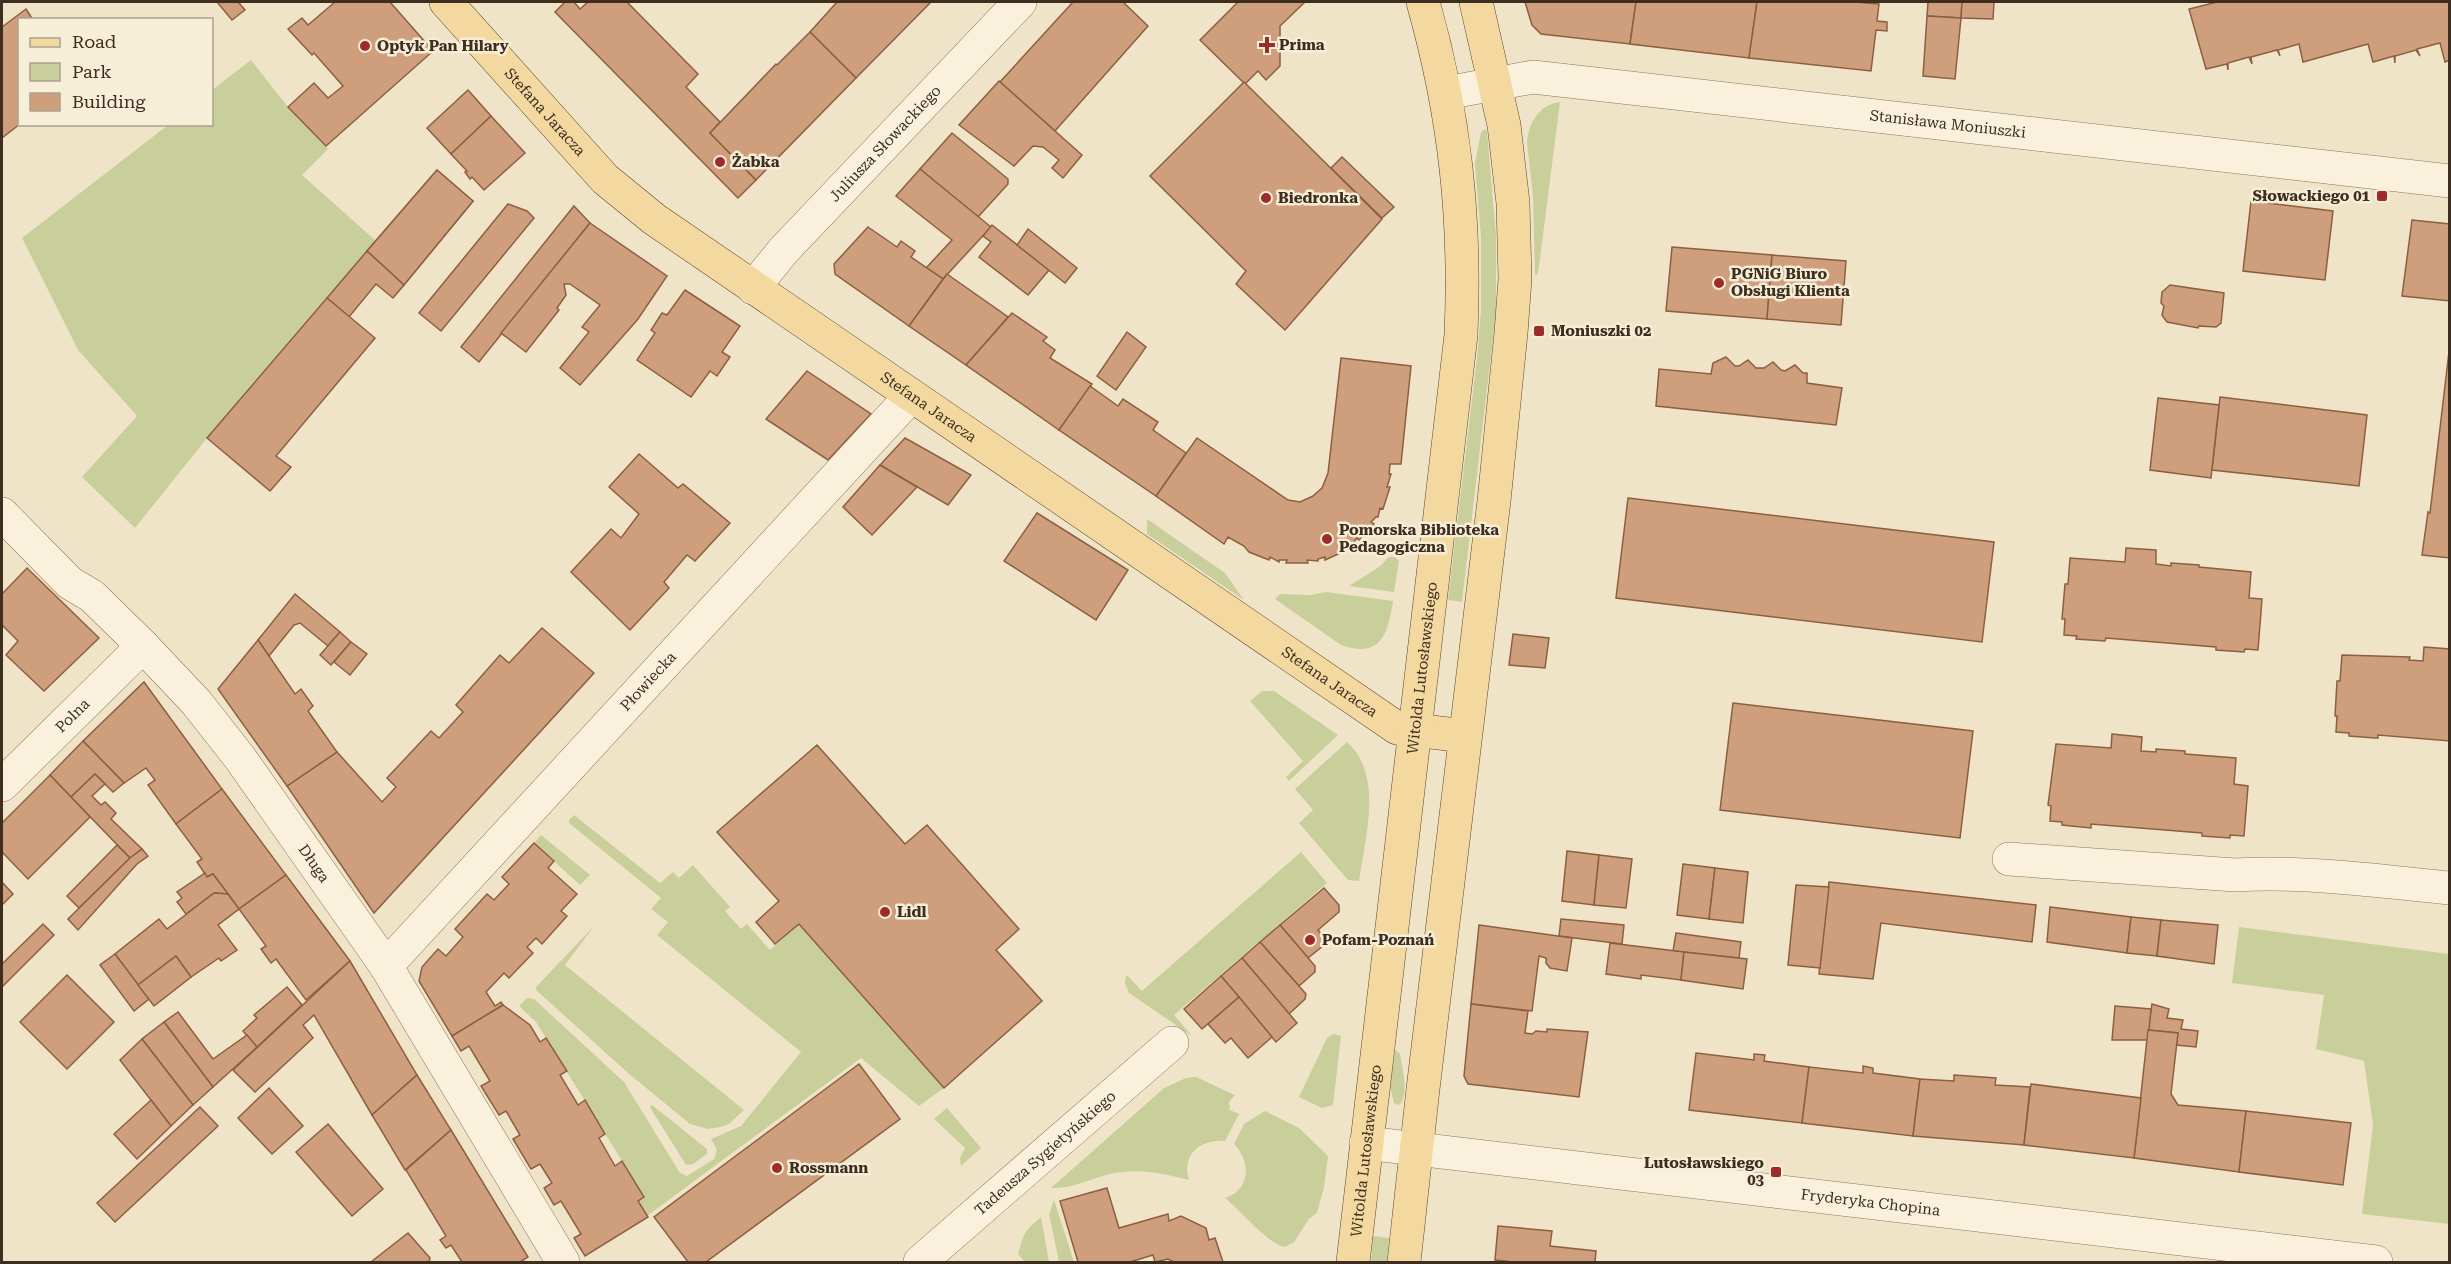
<svg xmlns="http://www.w3.org/2000/svg" width="2451" height="1264" viewBox="0 0 2451 1264" font-family="'Roboto Serif',serif">
  <style>
    .green { fill: #c9cf9b }
    .building { fill: #cf9f7d; stroke: #8d5f41; stroke-width: 1.5 }
    .lines { fill: none; stroke-linecap: round; stroke-linejoin: round }
    .minor-casing { stroke: #8d765c; stroke-width: 34 }
    .major-casing { stroke: #5b4430; stroke-width: 34 }
    .minor { stroke: #faf1dc; stroke-width: 33 }
    .major { stroke: #f3d9a0; stroke-width: 33 }
    .poi-dot { fill: #9e2a2b; stroke: #f7eed8; stroke-width: 2 }
    .labels { text-anchor: middle; stroke-width: 5; stroke-linejoin: round; paint-order: stroke }
    .poi-label { font-size: 15px; font-weight: bold; fill: #3d2e20; stroke: #f7eed8; text-anchor: start }
    .street-label { font-size: 15px; fill: #3d2e20; stroke: #f7eed8 }
  </style>
  <rect width="100%" height="100%" fill="#f0e4c8"/>
  <g class="green">
    <path d="M251 60 288 107 328 149 302 175 376 241 207 438 135 528 82 477 137 416 78 350 22 238 168 125 212 124V90Z"/>
    <path d="M1560 102 1538 274 1535 275 1533 197 1527 142C1529 122 1539 105 1560 102Z"/>
    <path d="M1485 129 1487 132 1496 235V312L1462 602 1448 600 1477 358 1481 311V238L1475 163 1481 132Z"/>
    <path d="M1147 519 1225 573 1244 600 1147 534Z"/>
    <path d="M1389 557H1395L1399 561 1394 592 1349 586 1379 567Z"/>
    <path d="M1326 592 1393 601C1388 634 1381 659 1341 645L1275 599 1280 594 1310 595Z"/>
    <path d="M1262 691H1274L1338 735 1289 781 1286 777 1303 761 1250 701Z"/>
    <path d="M1347 742C1384 775 1365 838 1359 881L1348 880 1299 823 1313 810 1295 789Z"/>
    <path d="M574 815 660 883 673 872 679 878 693 865 730 907 725 911 741 929 747 924 770 950 799 924 944 1088 919 1106 861 1058 647 1216 638 1201 622 1161 536 1022 519 1006 527 998 534 999 624 1082 680 1173 687 1176 714 1159 717 1150 711 1139 741 1126 801 1052 657 935 668 922 651 909 661 898 569 823V820Z"/>
    <path d="M541 835 590 875 580 885 534 843Z"/>
    <path d="M1301 852 1327 883 1174 1015 1192 1036 1129 993 1125 983 1126 976H1128L1142 991Z"/>
    <path d="M595 925 565 965 744 1110 729 1124 720 1127 708 1129 690 1124 628 1073 536 990V987Z"/>
    <path d="M2239 927 2449 954V1224L2362 1214 2373 1125 2364 1061 2316 1049 2324 995 2232 983Z"/>
    <path d="M1333 1034 1341 1036 1333 1105 1322 1108 1299 1097 1327 1038Z"/>
    <path d="M1395 1050 1400 1054C1402 1068 1410 1095 1399 1105L1394 1103 1390 1087Z"/>
    <path d="M1196 1077 1235 1095 1229 1102 1230 1110 1239 1114 1225 1141C1201 1139 1181 1154 1189 1180 1162 1173 1134 1167 1106 1175 1088 1180 1070 1189 1051 1188L1164 1088 1186 1078Z"/>
    <path d="M652 1105 707 1149V1154L693 1164 686 1165 651 1109 650 1106Z"/>
    <path d="M947 1108 981 1148 961 1166 960 1158 965 1148 934 1119Z"/>
    <path d="M1265 1111 1299 1128 1328 1156 1324 1187 1317 1213 1309 1219 1294 1242 1285 1247C1269 1245 1240 1210 1225 1198 1251 1189 1251 1162 1234 1144L1244 1124Z"/>
    <path d="M1054 1200 1074 1262H1059L1049 1214Z"/>
    <path d="M1041 1217 1049 1262H1025L1018 1254C1025 1231 1023 1233 1041 1217Z"/>
    <path d="M1373 1236 1389 1238 1387 1262H1371Z"/>
  </g>
  <g class="building">
    <path d="M217 2H241L239 3 245 10 232 20Z"/>
    <path d="M335 2H390L433 51 326 146 288 107 314 83 328 98 343 86 314 53 312 55 288 29 302 18 308 25Z"/>
    <path d="M565 2H574L580 9 588 2H627L698 74 686 87 720 122 710 133 756 180 738 198 555 12Z"/>
    <path d="M837 2H931L856 78 810 32Z"/>
    <path d="M1073 2H1123L1148 26 1055 131 1000 82Z"/>
    <path d="M1238 2H1305L1280 26V66L1266 80 1258 71 1245 84 1200 40Z"/>
    <path d="M1525 2H1636L1630 44 1541 34 1532 25Z"/>
    <path d="M1636 2H1757L1749 58 1630 44Z"/>
    <path d="M1757 2H1854L1879 4 1877 21 1887 22V31L1876 30 1871 71 1749 58Z"/>
    <path d="M1928 2H1962L1961 18 1927 16Z"/>
    <path d="M1962 2H1994L1993 19 1961 18Z"/>
    <path d="M2217 2H2450V60L2445 62 2440 43 2417 49 2420 56 2416 50 2395 56V63L2394 56 2373 62 2368 44 2303 62 2299 44 2278 50 2280 56 2277 50 2251 57 2252 64 2249 57 2228 63V70L2227 64 2206 69 2189 9Z"/>
    <path d="M26 9 33 20H20V124L2 138V27Z"/>
    <path d="M1927 16 1961 18 1955 79 1923 76Z"/>
    <path d="M810 32 856 78 756 180 710 133 776 64 777 65Z"/>
    <path d="M999 81 1082 155 1063 178 1052 168 1059 160 1043 147 1033 146 1014 166 959 125Z"/>
    <path d="M1244 82 1382 219 1285 330 1236 284 1246 271 1150 176Z"/>
    <path d="M468 90 491 116 451 154 427 128Z"/>
    <path d="M491 116 525 153 484 190 472 177 470 179 465 172 467 171 451 154Z"/>
    <path d="M952 133 1008 179V184L978 217 920 169Z"/>
    <path d="M1342 157 1394 207 1382 218 1331 168Z"/>
    <path d="M920 169 991 227 943 279 926 268 952 240 896 196Z"/>
    <path d="M437 170 473 201 404 285 367 251Z"/>
    <path d="M437 170 473 201 404 285 367 251Z"/>
    <path d="M2251 201 2333 211 2325 280 2243 271Z"/>
    <path d="M508 204 527 211 534 218 441 331 419 313Z"/>
    <path d="M574 206 590 223 479 362 461 347Z"/>
    <path d="M2412 220 2450 224V301L2402 296Z"/>
    <path d="M590 223 667 276 638 319 580 385 560 368 589 332 582 327 600 305 570 284H564L566 295 557 308 559 310 526 352 501 333Z"/>
    <path d="M992 225 1049 270 1028 295 979 257 991 242 983 236Z"/>
    <path d="M868 227 897 247 901 241 915 251 911 257 943 279 909 326 835 274 834 264Z"/>
    <path d="M1028 229 1077 268 1065 283 1017 245Z"/>
    <path d="M1672 247 1772 255 1767 319 1666 311Z"/>
    <path d="M367 251 404 285 393 298 376 284 349 317 327 298Z"/>
    <path d="M1772 255 1846 261 1841 325 1767 319Z"/>
    <path d="M947 274 1008 317 966 365 909 326Z"/>
    <path d="M2170 285 2224 293 2221 323 2216 327 2199 326 2198 328 2167 322 2162 315 2164 306 2161 303 2162 292Z"/>
    <path d="M685 290 740 326 722 352 730 357 717 376 710 371 691 397 637 360 655 333 651 330 662 313 667 315Z"/>
    <path d="M327 298 375 338 276 456 291 467 270 491 207 438Z"/>
    <path d="M1012 313 1047 337 1043 341 1055 350 1050 358 1092 384 1059 430 966 365Z"/>
    <path d="M1127 332 1146 347 1116 390 1097 376Z"/>
    <path d="M2450 343V558L2422 555 2428 512 2430 513Z"/>
    <path d="M1726 357 1735 366H1739L1748 360 1756 368H1764L1773 362 1781 370 1785 371 1795 365 1803 373H1807V383L1842 388 1836 425 1656 406 1659 369 1711 374 1713 363Z"/>
    <path d="M1341 358 1411 366 1401 464H1390L1389 474H1391L1387 487H1390L1383 509 1380 508 1378 517H1376L1371 522 1374 524 1359 540 1357 538 1351 546 1343 548 1345 551 1325 560V557L1318 559V561L1307 560 1308 563H1286L1287 560H1279V562L1270 557 1269 560 1249 552 1244 546 1228 537 1224 544 1156 496 1197 438 1288 500 1300 502 1313 496 1322 488 1328 473Z"/>
    <path d="M807 371 871 414 828 460 766 419Z"/>
    <path d="M1090 386 1118 406 1123 399 1158 422 1153 430 1186 453 1156 496 1059 430Z"/>
    <path d="M2220 397 2367 415 2359 486 2212 470Z"/>
    <path d="M2158 398 2219 405 2211 478 2150 470Z"/>
    <path d="M905 438 971 475 948 505 880 465Z"/>
    <path d="M639 454 678 488 683 484 730 523 695 561 687 555 664 582 669 588 630 630 571 572 611 529 621 538 639 514 609 487Z"/>
    <path d="M880 465 917 487 872 535 843 507Z"/>
    <path d="M1628 498 1994 542 1982 642 1616 598Z"/>
    <path d="M1037 513 1128 570 1096 620 1004 561Z"/>
    <path d="M2126 548 2156 550V564L2171 566V563L2199 565V567L2251 572 2249 598 2262 599 2258 650 2245 649 2244 652 2216 650V647L2106 638 2105 641 2076 639 2077 636 2064 635 2065 619H2062L2065 584H2068L2070 558 2125 562Z"/>
    <path d="M27 568 99 638 44 691 6 655 18 641 2 625V594Z"/>
    <path d="M295 594 340 632 328 646 300 623 294 625 269 656 258 640Z"/>
    <path d="M542 628 594 673 374 913 287 786 337 752 382 802 396 787 387 778 431 731 439 738 463 712 456 705 500 655 509 663Z"/>
    <path d="M340 632 351 642 331 665 320 655Z"/>
    <path d="M1513 634 1549 638 1545 668 1509 665Z"/>
    <path d="M258 640 295 694 301 689 313 706 308 711 337 752 287 786 218 689Z"/>
    <path d="M351 642 367 654 350 675 334 662Z"/>
    <path d="M2424 647 2450 649V741L2378 735V738H2375L2349 736V733L2336 732 2337 716H2335L2337 681H2340L2342 655 2410 657 2409 660 2423 661Z"/>
    <path d="M144 682 222 789 176 824 148 785 155 780 146 768 124 783 83 741Z"/>
    <path d="M1733 703 1973 731 1960 838 1720 810Z"/>
    <path d="M2112 734 2142 737 2141 751 2156 752V749L2185 751V754L2236 758 2234 784 2248 786 2244 836 2230 835V838L2202 836V833L2091 824V828L2062 825V822L2050 821 2051 806 2048 805 2056 744 2111 748Z"/>
    <path d="M83 741 124 783 113 792 95 774 71 797 50 775Z"/>
    <path d="M817 745 905 844 927 825 1019 929 996 950 1042 1001 944 1088 799 924 775 944 756 922 779 901 717 832Z"/>
    <path d="M95 774 105 784 92 796 101 805 105 802 116 813 111 819 142 849 130 858 71 797Z"/>
    <path d="M50 775 90 817 28 879 2 852V823Z"/>
    <path d="M222 789 286 875 239 909 213 874 207 877 197 862 202 859 176 824Z"/>
    <path d="M534 843 554 861 548 868 577 894 561 911 567 916 542 944 536 938 527 947 533 953 509 978 504 973 486 992 495 1006 501 1002 503 1005 452 1036 419 981 422 967 438 949 446 956 463 937 455 929 487 894 494 900 509 884 502 877Z"/>
    <path d="M117 845 130 858 79 908 67 896Z"/>
    <path d="M142 849 148 856 137 864 78 930 68 919 130 858Z"/>
    <path d="M1567 851 1599 855 1594 905 1562 901Z"/>
    <path d="M1599 855 1632 859 1626 908 1594 905Z"/>
    <path d="M1683 864 1715 868 1709 919 1677 915Z"/>
    <path d="M1715 868 1748 872 1743 923 1709 919Z"/>
    <path d="M205 873 207 877 213 874 228 894 214 893 186 914 177 902 182 898 177 892Z"/>
    <path d="M286 875 350 961 306 1000 276 959 271 963 261 949 266 946 239 909Z"/>
    <path d="M2 882 13 894 2 905Z"/>
    <path d="M1829 882 2036 905 2032 942 1881 923 1873 979 1819 974Z"/>
    <path d="M1796 885 1829 887 1820 968 1788 965Z"/>
    <path d="M1324 888 1339 905V912L1318 930 1325 939 1324 945 1308 958 1280 925Z"/>
    <path d="M214 893 228 894 239 909 218 925 237 950 221 961 219 958 191 977 176 956 138 985 115 954 159 919 167 929Z"/>
    <path d="M2050 907 2131 917 2127 953 2047 942Z"/>
    <path d="M2131 917 2161 920 2157 956 2127 953Z"/>
    <path d="M1561 919 1624 925 1622 944 1559 936Z"/>
    <path d="M2161 920 2218 925 2214 964 2157 956Z"/>
    <path d="M43 924 54 935 2 987V964Z"/>
    <path d="M1280 925 1315 966V972L1299 986 1260 942Z"/>
    <path d="M1479 925 1572 938 1567 971 1550 968 1546 963V958L1539 956 1532 1011 1471 1004Z"/>
    <path d="M1676 933 1741 942 1739 958 1673 951Z"/>
    <path d="M1260 942 1306 994 1305 999 1289 1014 1242 958Z"/>
    <path d="M1610 943 1684 952 1681 980 1641 975V979L1606 974Z"/>
    <path d="M1684 952 1747 959 1743 989 1681 980Z"/>
    <path d="M115 954 149 999 134 1011 100 965Z"/>
    <path d="M176 956 191 977 154 1006 138 985Z"/>
    <path d="M1242 958 1297 1023 1276 1042 1221 976Z"/>
    <path d="M350 961 417 1075 372 1115 314 1015 303 1025 313 1038 255 1092 233 1070Z"/>
    <path d="M67 975 114 1022 67 1069 20 1022Z"/>
    <path d="M1221 976 1239 997 1202 1029 1184 1009Z"/>
    <path d="M287 987 302 1005 257 1047 243 1031 257 1018 254 1015Z"/>
    <path d="M1239 997 1272 1037 1248 1058 1231 1038 1225 1043 1208 1024Z"/>
    <path d="M1471 1004 1528 1011 1525 1033 1532 1034 1536 1031 1547 1032V1029L1588 1032 1579 1097 1468 1084 1464 1076Z"/>
    <path d="M2152 1004 2169 1009 2167 1018 2183 1020 2181 1029 2198 1031 2196 1047 2176 1045 2178 1033 2148 1030Z"/>
    <path d="M503 1005 530 1025 540 1042 546 1038 567 1071 560 1075 578 1105 585 1100 605 1134 599 1138 615 1166 622 1161 644 1197 638 1201 648 1217 585 1256 574 1238 581 1234 561 1201 554 1205 544 1188 552 1183 540 1164 531 1169 513 1139 520 1135 506 1111 499 1115 481 1086 490 1081 469 1046 461 1051 452 1036Z"/>
    <path d="M2115 1006 2151 1009 2148 1040H2112Z"/>
    <path d="M178 1012 213 1059 247 1035 257 1047 213 1087 164 1022Z"/>
    <path d="M164 1022 213 1087 193 1105 142 1039Z"/>
    <path d="M2148 1030 2178 1033 2171 1094 2178 1105 2246 1111 2239 1172 2134 1158Z"/>
    <path d="M142 1039 193 1105 171 1126 120 1060Z"/>
    <path d="M1696 1053 1754 1060V1054L1765 1055 1764 1061 1809 1067 1802 1123 1689 1110Z"/>
    <path d="M859 1064 900 1119 706 1262H688L654 1217Z"/>
    <path d="M1863 1066 1873 1068V1073L1920 1079 1913 1136 1802 1123 1809 1067 1863 1073Z"/>
    <path d="M417 1075 451 1130 405 1170 372 1115Z"/>
    <path d="M1954 1075 1996 1078 1995 1085 2030 1087 2024 1145 1913 1136 1920 1079 1954 1081Z"/>
    <path d="M2031 1084 2141 1098 2134 1158 2024 1145Z"/>
    <path d="M269 1088 303 1126 272 1154 238 1118Z"/>
    <path d="M151 1100 171 1126 137 1159 114 1134Z"/>
    <path d="M200 1107 218 1126 115 1222 97 1203Z"/>
    <path d="M2246 1111 2351 1123 2343 1185 2239 1172Z"/>
    <path d="M328 1124 383 1189 352 1216 296 1152Z"/>
    <path d="M451 1130 528 1257 520 1262H462L451 1245 446 1248 440 1240 446 1236 406 1170Z"/>
    <path d="M1107 1188 1119 1228 1168 1214 1169 1221 1181 1216 1206 1228 1209 1240 1215 1238 1223 1262H1174L1168 1259 1155 1262 1153 1255 1130 1262H1078L1060 1201Z"/>
    <path d="M1498 1226 1552 1231 1550 1246 1596 1251 1595 1262H1514L1495 1260Z"/>
    <path d="M408 1233 430 1258 429 1262H371Z"/>
  </g>
  <g class="lines">
    <g class="minor-casing">
      <g id="minor">
        <path id="s1" d="M1446 93 1533 77 2450 181"/>
        <path id="s2" d="M753 288 783 251 1020 2"/>
        <path id="s3" d="M2 514 70 583 92 596 143 646 196 702 240 758 386 966 563 1262"/>
        <path id="s4" d="M2 785 143 646"/>
        <path d="M2009 859 2235 875C2306 871 2378 881 2450 888"/>
        <path id="s5" d="M386 966 911 396"/>
        <path id="s6" d="M1366 1143 2376 1262"/>
        <path id="s7" d="M920 1262 1172 1043"/>
      </g>
    </g>
    <g class="major-casing">
      <g id="major">
        <path id="s8" d="M446 2 605 179 654 219 1397 728 1465 736"/>
        <path id="s9" d="M1353 1262 1461 335C1466 218 1455 115 1423 2"/>
        <path d="M1404 1262 1423 1089 1494 501 1511 333 1515 279 1513 203 1504 125 1476 2"/>
      </g>
    </g>
    <use href="#minor" class="minor"/>
    <use href="#major" class="major"/>
  </g>
  <g class="poi-dot">
    <path d="M1264 36h6v6h6v6h-6v6h-6v-6h-6v-6h6z"/>
    <circle cx="365" cy="46" r="6"/>
    <circle cx="720" cy="162" r="6"/>
    <rect x="2376" y="190" width="12" height="12" rx="3"/>
    <circle cx="1266" cy="198" r="6"/>
    <circle cx="1719" cy="283" r="6"/>
    <rect x="1533" y="325" width="12" height="12" rx="3"/>
    <circle cx="1327" cy="539" r="6"/>
    <circle cx="885" cy="912" r="6"/>
    <circle cx="1310" cy="940" r="6"/>
    <circle cx="777" cy="1168" r="6"/>
    <rect x="1770" y="1166" width="12" height="12" rx="3"/>
  </g>
  <g class="labels">
    <g class="poi-label">
      <text x="1279" y="50">Prima</text>
      <text x="377" y="51">Optyk Pan Hilary</text>
      <text x="732" y="167">Żabka</text>
      <text x="2370" y="201" text-anchor="end">Słowackiego 01</text>
      <text x="1278" y="203">Biedronka</text>
      <text x="1731" y="279">PGNiG Biuro<tspan x="1731" dy="17">Obsługi Klienta</tspan></text>
      <text x="1551" y="336">Moniuszki 02</text>
      <text x="1339" y="535">Pomorska Biblioteka<tspan x="1339" dy="17">Pedagogiczna</tspan></text>
      <text x="897" y="917">Lidl</text>
      <text x="1322" y="945">Pofam-Poznań</text>
      <text x="1764" y="1168" text-anchor="end">Lutosławskiego<tspan x="1764" dy="17">03</tspan></text>
      <text x="789" y="1173">Rossmann</text>
    </g>
    <g class="street-label">
      <text dy="5" stroke="none"><textPath href="#s8" startOffset="148">Stefana Jaracza</textPath></text>
      <text dy="5" stroke="none"><textPath href="#s1" startOffset="506">Stanisława Moniuszki</textPath></text>
      <text dy="5" stroke="none"><textPath href="#s2" startOffset="196">Juliusza Słowackiego</textPath></text>
      <text dy="5" stroke="none"><textPath href="#s8" startOffset="634">Stefana Jaracza</textPath></text>
      <text dy="5" stroke="none"><textPath href="#s9" startOffset="598">Witolda Lutosławskiego</textPath></text>
      <text dy="5" stroke="none"><textPath href="#s5" startOffset="387">Płowiecka</textPath></text>
      <text dy="5" stroke="none"><textPath href="#s8" startOffset="1120">Stefana Jaracza</textPath></text>
      <text dy="5" stroke="none"><textPath href="#s4" startOffset="99">Polna</textPath></text>
      <text dy="5" stroke="none"><textPath href="#s3" startOffset="471">Długa</textPath></text>
      <text dy="5" stroke="none"><textPath href="#s9" startOffset="112">Witolda Lutosławskiego</textPath></text>
      <text dy="5" stroke="none"><textPath href="#s7" startOffset="166">Tadeusza Sygietyńskiego</textPath></text>
      <text dy="5" stroke="none"><textPath href="#s6" startOffset="508">Fryderyka Chopina</textPath></text>
    </g>
  </g>
  <rect width="2451" height="1264" fill="none" stroke="#3d2e20" stroke-width="6"/>
  <rect x="18" y="18" width="195" height="108" fill="#f7eed8" stroke="#ada18e" stroke-width="1.5"/>
  <rect x="30" y="38" width="30" height="9" fill="#f3d9a0" stroke="#ada18e" stroke-width="1.5"/>
  <text x="72" y="48" font-size="18" fill="#3d2e20">Road</text>
  <rect x="30" y="63" width="30" height="18" fill="#c9cf9b" stroke="#ada18e" stroke-width="1.5"/>
  <text x="72" y="78" font-size="18" fill="#3d2e20">Park</text>
  <rect x="30" y="93" width="30" height="18" fill="#cf9f7d" stroke="#ada18e" stroke-width="1.5"/>
  <text x="72" y="108" font-size="18" fill="#3d2e20">Building</text>
</svg>
